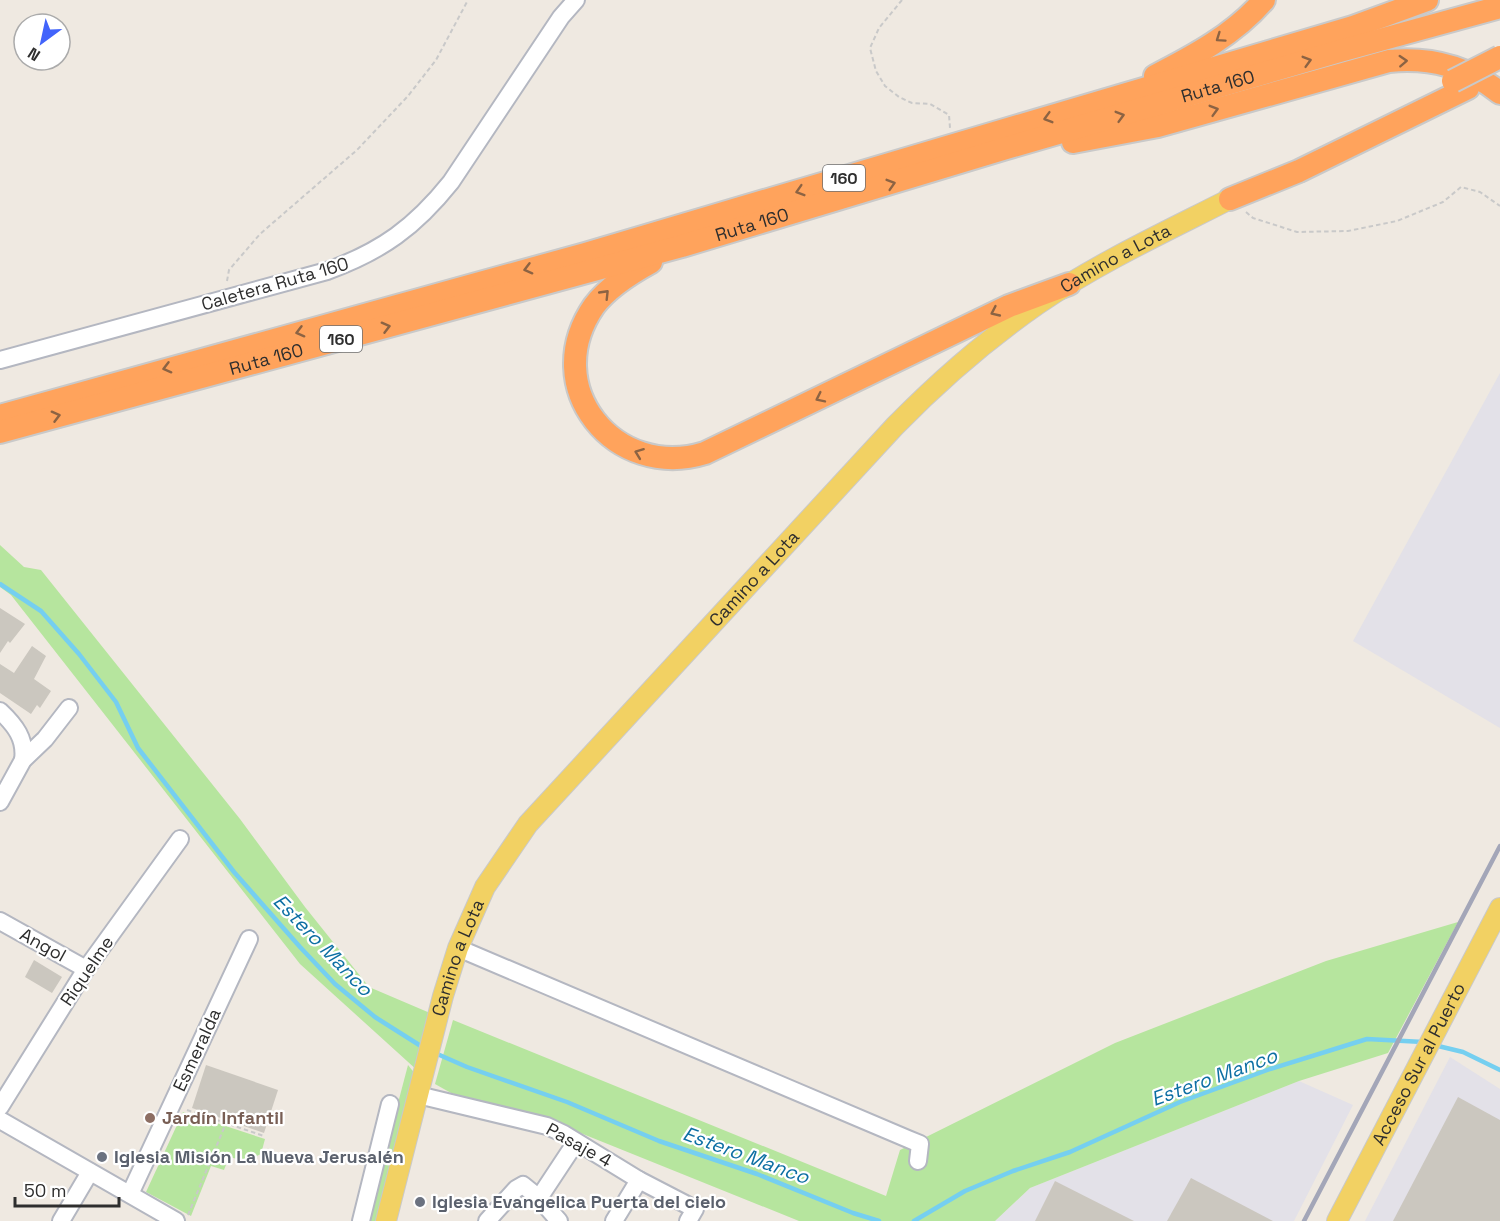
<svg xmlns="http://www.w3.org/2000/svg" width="1500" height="1221" viewBox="0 0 1500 1221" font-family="'Space Grotesk',sans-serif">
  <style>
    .industrial { fill: #e3e1e8 }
    .green { fill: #b6e59e }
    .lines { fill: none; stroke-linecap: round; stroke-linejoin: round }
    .stream { stroke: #75cff0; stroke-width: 4.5 }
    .building { fill: #cbc7bf }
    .minor-casing { stroke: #b4b7c1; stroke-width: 20 }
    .major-casing { stroke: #c9c9c9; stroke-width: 22 }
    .highway-casing { stroke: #c9c9c9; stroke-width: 26 }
    .path { stroke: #c9c9c9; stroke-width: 2; stroke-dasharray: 4.5 3; stroke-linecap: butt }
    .minor { stroke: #fff; stroke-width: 16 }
    .major { stroke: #f2d163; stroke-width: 20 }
    .highway { stroke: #ffa35c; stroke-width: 22 }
    .rail { stroke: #a3a6b8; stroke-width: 4.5 }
    .highway-bridge-casing { stroke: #c9c9c9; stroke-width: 26; stroke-linecap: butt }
    .highway-bridge { stroke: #ffa35c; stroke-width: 22 }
    .oneway { stroke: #8c6343 }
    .education-dot { fill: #8d6e63; stroke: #fff; stroke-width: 2 }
    .worship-dot { fill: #6b7280; stroke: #fff; stroke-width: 2 }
    .labels { text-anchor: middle; stroke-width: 4.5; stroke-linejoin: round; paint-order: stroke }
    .shield { fill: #fff; stroke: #6d6d6d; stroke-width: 1.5 }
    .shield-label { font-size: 16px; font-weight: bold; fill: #2e2e2e }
    .street-label { font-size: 18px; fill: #2e2e2e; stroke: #fff }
    .education-label { font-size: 18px; font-weight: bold; fill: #785e54; stroke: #fff; text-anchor: start }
    .worship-label { font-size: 18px; font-weight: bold; fill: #5b616d; stroke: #fff; text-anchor: start }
    .water-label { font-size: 20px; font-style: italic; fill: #0d6fa3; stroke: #fff }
  </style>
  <rect width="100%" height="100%" fill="#efe9e1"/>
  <g class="industrial">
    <path d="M1500 373V728L1353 641Z"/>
    <path d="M1450 1057 1500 1089V1221H1365Z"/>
    <path d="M1299 1081 1353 1105 1294 1221H995L1030 1188Z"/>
  </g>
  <g class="green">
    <path d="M0 545 24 567 41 570 240 819 305 907 369 987 430 1013 418 1071 300 964 11 595 0 587Z"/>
    <path d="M1458 922 1388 1053 1299 1081 1030 1188 995 1221H799L568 1128 451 1093 435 1084 453 1020 886 1196 900 1150 1115 1043 1326 961Z"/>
    <path d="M408 1065 416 1075 379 1221H367Z"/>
    <path d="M183 1112 265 1139 261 1154 246 1161 229 1157 224 1170 211 1166 191 1216 146 1192Z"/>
  </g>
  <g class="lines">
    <g class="stream">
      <path d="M0 584 41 611 79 654 116 702 138 748 234 872 300 947 335 984 375 1017 424 1048"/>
      <path d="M1434 1045 1463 1052 1500 1070"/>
      <path d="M435 1053 467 1067 567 1102 659 1141 757 1174 853 1213 879 1221"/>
      <path d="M914 1221 965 1191 1013 1171 1070 1152 1180 1102 1270 1069 1367 1039 1423 1042"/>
    </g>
  </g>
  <g class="building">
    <path d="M0 608 25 624 10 643 8 641 0 653Z"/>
    <path d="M32 646 46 656 34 679 51 691 40 708 37 705 31 714 0 693V664L14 673Z"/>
    <path d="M34 960 62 977 52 993 25 977Z"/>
    <path d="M206 1065 278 1090 264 1133 192 1108Z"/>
    <path d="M1458 1097 1500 1120V1221H1393Z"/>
    <path d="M1191 1178 1273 1221H1167Z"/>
    <path d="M1055 1181 1134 1221H1035Z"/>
  </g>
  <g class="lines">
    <g class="minor-casing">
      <g id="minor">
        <path d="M0 360 327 271C382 251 415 227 451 182L561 17 576 0"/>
        <path d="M0 711C15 725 26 739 23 760"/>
        <path d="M0 802 23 760 45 739 69 708"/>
        <path d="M0 921 86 969"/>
        <path d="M458 948 908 1139 920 1144 918 1161"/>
        <path d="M418 1095 547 1126 564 1134 639 1180 695 1209 688 1221"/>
        <path d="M0 1107 86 969 180 839"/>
        <path d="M0 1120 176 1221"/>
        <path d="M130 1194 249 939"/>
        <path d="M539 1198 576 1142"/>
        <path d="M61 1221 90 1172"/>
        <path d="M361 1221 390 1104"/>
        <path d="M487 1221 516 1189 523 1185 539 1198 559 1221"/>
        <path d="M614 1221 639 1180"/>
      </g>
    </g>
    <g class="major-casing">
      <g id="major">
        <path id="s1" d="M386 1221 443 996 458 948 485 887 528 824 895 426C939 381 986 340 1038 304 1098 263 1165 232 1230 199"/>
        <path id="s2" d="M1337 1221 1500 908"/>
      </g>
    </g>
    <g class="highway-casing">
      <g id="highway">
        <path d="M1155 76C1194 56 1235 34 1264 0"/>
        <path d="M1073 142 1158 126 1389 61C1431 57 1467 66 1500 93"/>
        <path d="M1230 199 1299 171 1468 88"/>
        <path d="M651 262C631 273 608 287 594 306 538 387 615 481 705 453L1009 306 1069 284"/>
        <path d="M0 416 585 254 1353 27 1427 0"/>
        <path id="s3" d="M0 432 682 246 1003 149 1340 51 1500 7"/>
      </g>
    </g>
    <g class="path">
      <path d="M902 0 879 28 870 48 876 71 885 86 899 97 912 103 930 104 949 115 950 128"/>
      <path d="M1246 212 1253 218 1297 232 1348 231 1397 221 1443 202 1461 187 1480 192 1500 206"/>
      <path d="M227 281 229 270 260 234 357 150 408 96 436 60 468 0"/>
      <path d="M187 1110 264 1136"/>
      <path d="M188 1215 226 1123"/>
    </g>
    <use href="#minor" class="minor"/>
    <use href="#major" class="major"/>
    <use href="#highway" class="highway"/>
    <path class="rail" d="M1304 1221 1500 846"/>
    <g class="highway-bridge-casing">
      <path id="highway-bridge" d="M1453 81 1500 57"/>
    </g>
    <use href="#highway-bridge" class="highway-bridge"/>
  </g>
  <defs><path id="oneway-chevron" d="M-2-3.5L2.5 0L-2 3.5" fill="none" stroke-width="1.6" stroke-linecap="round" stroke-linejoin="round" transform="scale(1.5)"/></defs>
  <g class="oneway">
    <use href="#oneway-chevron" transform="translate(1220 38) rotate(145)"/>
    <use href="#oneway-chevron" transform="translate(1307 61) rotate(-16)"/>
    <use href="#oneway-chevron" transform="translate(1403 61) rotate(-3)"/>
    <use href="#oneway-chevron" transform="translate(1214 110) rotate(-16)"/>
    <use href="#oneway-chevron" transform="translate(1120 116) rotate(-16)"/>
    <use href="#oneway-chevron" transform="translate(1048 118) rotate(164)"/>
    <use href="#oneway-chevron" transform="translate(891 184) rotate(-17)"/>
    <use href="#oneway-chevron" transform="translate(800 191) rotate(163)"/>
    <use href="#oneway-chevron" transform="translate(528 269) rotate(165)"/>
    <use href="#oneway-chevron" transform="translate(605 294) rotate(-46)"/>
    <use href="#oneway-chevron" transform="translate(995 312) rotate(155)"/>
    <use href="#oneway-chevron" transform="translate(386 327) rotate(-15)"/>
    <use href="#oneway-chevron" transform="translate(300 332) rotate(165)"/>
    <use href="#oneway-chevron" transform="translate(167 368) rotate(165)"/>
    <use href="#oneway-chevron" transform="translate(820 398) rotate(154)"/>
    <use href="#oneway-chevron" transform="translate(56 416) rotate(-15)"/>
    <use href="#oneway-chevron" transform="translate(639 453) rotate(-159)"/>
  </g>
  <circle class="education-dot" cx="150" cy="1118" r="6"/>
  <g class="worship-dot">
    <circle cx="102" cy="1157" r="6"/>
    <circle cx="420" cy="1202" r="6"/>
  </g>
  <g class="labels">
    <g class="shield">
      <rect x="823" y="165" width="42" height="26" rx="4.5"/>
      <rect x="320" y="326" width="42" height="26" rx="4.5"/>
    </g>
    <g class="shield-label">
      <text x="844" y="184">160</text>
      <text x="341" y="345">160</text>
    </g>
    <g class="street-label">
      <text dy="6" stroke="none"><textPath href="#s3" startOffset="1266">Ruta 160</textPath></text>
      <text dy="6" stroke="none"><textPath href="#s3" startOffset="780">Ruta 160</textPath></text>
      <text dy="6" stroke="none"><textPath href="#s1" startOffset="1245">Camino a Lota</textPath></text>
      <text transform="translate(275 284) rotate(-16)" y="6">Caletera Ruta 160</text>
      <text dy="6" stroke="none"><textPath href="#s3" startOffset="276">Ruta 160</textPath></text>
      <text dy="6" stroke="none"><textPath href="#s1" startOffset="759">Camino a Lota</textPath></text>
      <text transform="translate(43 945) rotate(29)" y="6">Angol</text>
      <text dy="6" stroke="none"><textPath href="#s1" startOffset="273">Camino a Lota</textPath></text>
      <text transform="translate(87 971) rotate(-56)" y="6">Riquelme</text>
      <text transform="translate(197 1050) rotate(-65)" y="6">Esmeralda</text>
      <text dy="6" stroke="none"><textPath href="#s2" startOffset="177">Acceso Sur al Puerto</textPath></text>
      <text transform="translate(579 1145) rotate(29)" y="6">Pasaje 4</text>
    </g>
    <g class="education-label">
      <text x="162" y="1124">Jardín Infantil</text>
    </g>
    <g class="worship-label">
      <text x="114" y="1163">Iglesia Misión La Nueva Jerusalén</text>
      <text x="432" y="1208">Iglesia Evangelica Puerta del cielo</text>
    </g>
    <g class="water-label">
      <text transform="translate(323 945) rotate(46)" y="7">Estero Manco</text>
      <text transform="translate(1214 1077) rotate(-20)" y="7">Estero Manco</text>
      <text transform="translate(746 1155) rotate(20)" y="7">Estero Manco</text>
    </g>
  </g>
  <g transform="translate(42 42) rotate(213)"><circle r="28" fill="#ffffff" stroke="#ababab" stroke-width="1.5"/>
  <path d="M0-4.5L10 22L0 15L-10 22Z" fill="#4264fb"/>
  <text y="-9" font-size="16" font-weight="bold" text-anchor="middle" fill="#2e2e2e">N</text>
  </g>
  <path d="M15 1197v9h104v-9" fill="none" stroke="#2e2e2e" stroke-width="3"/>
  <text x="24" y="1197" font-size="18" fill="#2e2e2e" stroke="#ffffff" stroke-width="4.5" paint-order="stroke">50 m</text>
</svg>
